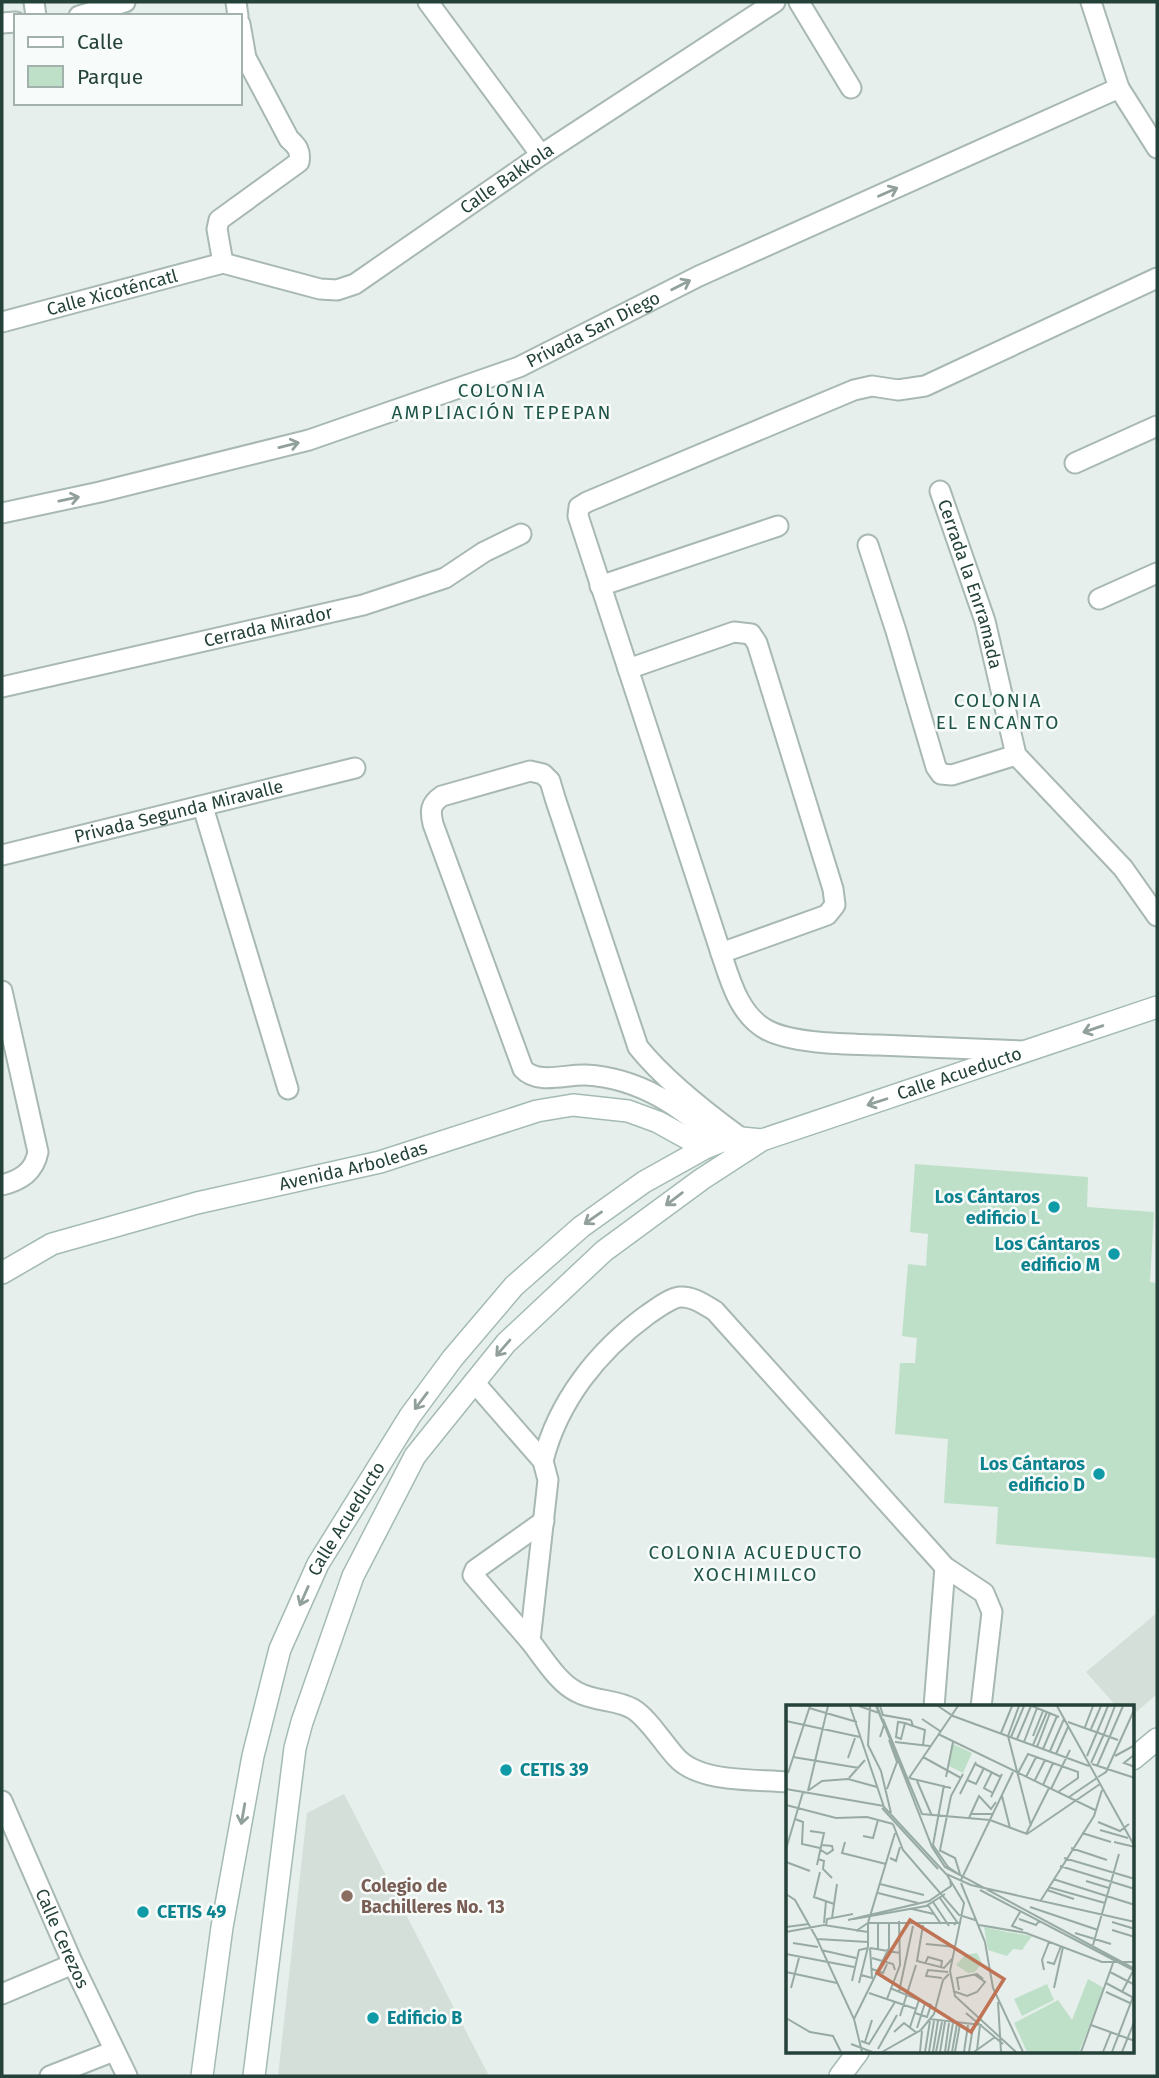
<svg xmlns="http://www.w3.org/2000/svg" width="1159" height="2078" viewBox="0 0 1159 2078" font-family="'Fira Sans',sans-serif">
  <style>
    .built { fill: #d4dfda }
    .green { fill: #bfe0c8 }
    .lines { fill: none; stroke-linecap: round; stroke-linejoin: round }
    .street-casing { stroke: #a8b8b2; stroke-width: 23 }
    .secondary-casing { stroke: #a4bbb3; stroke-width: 24 }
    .street { stroke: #fff; stroke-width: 19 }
    .secondary { stroke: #fff; stroke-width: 21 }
    .oneway { stroke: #92a09c }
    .culture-dot { fill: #0f9aa8; stroke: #f7fbf9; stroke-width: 2.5 }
    .education-dot { fill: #8d6e63; stroke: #f7fbf9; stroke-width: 2.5 }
    .labels { text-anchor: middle; stroke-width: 5; stroke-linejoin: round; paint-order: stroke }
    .street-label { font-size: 18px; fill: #24423a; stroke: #f7fbf9 }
    .culture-label { font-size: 18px; font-weight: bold; fill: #0d838f; stroke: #f7fbf9; text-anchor: end }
    .education-label { font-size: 18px; font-weight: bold; fill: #785e54; stroke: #f7fbf9; text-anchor: start }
    .neighbourhood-label { font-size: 19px; letter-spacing: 2px; fill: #1f5548; stroke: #f7fbf9 }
    .inset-road { fill: none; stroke: #98aaa4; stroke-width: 2 }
    .view { fill: #c07456; fill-opacity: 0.15; stroke: #c07456; stroke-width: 3.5 }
    .inset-edge { fill: none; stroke: #24423a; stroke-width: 3.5 }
  </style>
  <rect width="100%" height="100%" fill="#e6efeb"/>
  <g class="built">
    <path d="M1157 1613V1694L1133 1715V1707H1117L1086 1672Z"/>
    <path d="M344 1794 489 2076H278L307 1813Z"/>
  </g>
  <path class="green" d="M915 1164 1088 1177 1087 1207 1154 1212 1150 1282 1157 1283V1558L996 1544 998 1507 944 1503 948 1439 895 1434 900 1363H915L917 1338 902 1336 908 1264 926 1266 928 1234 910 1232Z"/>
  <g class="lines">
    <g class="street-casing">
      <g id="street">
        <path d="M34 2 36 16"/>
        <path d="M236 2 238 16"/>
        <path d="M428 2 541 155"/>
        <path d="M799 2 851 88"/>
        <path d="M1091 2 1119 88 1157 148"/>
        <path d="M79 16 125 2"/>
        <path d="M2 23 16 22"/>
        <path d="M223 263 217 229 219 220 299 162C301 151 297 146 289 139L246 58 240 24"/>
        <path id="s1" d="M2 322 223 263 320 289 337 290 355 284 541 155 775 2"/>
        <path d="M1075 463 1157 426"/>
        <path id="s2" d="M940 491 985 621 1016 755 1123 868 1157 916"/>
        <path id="s3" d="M2 513 100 492 309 440 519 367 699 276 1119 88"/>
        <path d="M868 545 896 631 936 767 941 774 952 775 1016 755"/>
        <path d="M600 586 778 526"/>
        <path d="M1099 599 1157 573"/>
        <path d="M628 669 734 632 751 634 757 643 833 889 835 905 827 915 721 953"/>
        <path id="s4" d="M2 687 363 605 445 578 484 552 521 534"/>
        <path d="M203 807 288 1089"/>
        <path id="s5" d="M2 855 355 768"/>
        <path d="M2 991 38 1152C34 1172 21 1180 2 1185"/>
        <path d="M1022 1051C974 1049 926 1047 878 1045 848 1044 793 1044 767 1030 739 1015 730 980 721 953L578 516 579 507 587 502 854 390 872 386 898 390 925 386 1157 278"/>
        <path d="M720 1142C681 1107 640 1078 586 1075 566 1074 538 1085 523 1069L433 824C430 811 430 804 442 796L530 771 543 774 550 781 555 798 638 1047C663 1078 708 1114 741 1138"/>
        <path d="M474 1382 543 1461 548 1480 530 1641C543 1657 558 1683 577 1692 595 1702 616 1699 633 1709 648 1718 664 1744 676 1757 699 1783 754 1779 788 1782"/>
        <path d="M543 1461C558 1401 598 1351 647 1315 656 1309 670 1298 680 1297 693 1296 705 1305 715 1311L945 1567 984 1593 992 1612 981 1707"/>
        <path d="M530 1641 473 1575 475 1570 544 1521"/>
        <path d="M934 1707 945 1567"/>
        <path id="s6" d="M2 1801 73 1964 127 2076"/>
        <path d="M2 1994 73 1964"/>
        <path d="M50 2076 114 2051"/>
      </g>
    </g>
    <g class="secondary-casing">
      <g id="secondary">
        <path id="s7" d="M2 1273 52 1244 197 1203 380 1162 537 1111 573 1105 628 1111 658 1122 705 1148"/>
        <path d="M1133 1759 1157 1739"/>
        <path id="s8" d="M202 2076 222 1927 253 1756 280 1649 318 1564 410 1416 452 1359 514 1286 581 1227 644 1182 705 1148 720 1142 741 1138 762 1140"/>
        <path id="s9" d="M254 2076 295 1748 302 1722 353 1576 415 1456 506 1343 604 1251 702 1179 762 1140 1157 1007"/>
        <path d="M840 2076 858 2052"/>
      </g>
    </g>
    <use href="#street" class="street"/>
    <use href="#secondary" class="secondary"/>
  </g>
  <defs><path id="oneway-shaft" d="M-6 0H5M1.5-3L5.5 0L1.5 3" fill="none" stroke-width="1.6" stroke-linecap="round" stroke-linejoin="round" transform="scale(1.75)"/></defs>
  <g class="oneway">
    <use href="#oneway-shaft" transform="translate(888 192) rotate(-24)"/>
    <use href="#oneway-shaft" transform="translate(681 285) rotate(-27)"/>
    <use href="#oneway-shaft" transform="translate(289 445) rotate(-14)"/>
    <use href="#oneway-shaft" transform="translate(69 499) rotate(-12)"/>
    <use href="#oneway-shaft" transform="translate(1093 1029) rotate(161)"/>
    <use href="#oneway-shaft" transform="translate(877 1102) rotate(162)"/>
    <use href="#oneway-shaft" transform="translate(674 1199) rotate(143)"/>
    <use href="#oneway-shaft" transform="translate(593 1218) rotate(145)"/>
    <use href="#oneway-shaft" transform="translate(503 1348) rotate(131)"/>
    <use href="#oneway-shaft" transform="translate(421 1401) rotate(127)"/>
    <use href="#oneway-shaft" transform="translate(304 1596) rotate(114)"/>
    <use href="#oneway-shaft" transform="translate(243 1814) rotate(100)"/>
  </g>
  <g class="culture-dot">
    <circle cx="1054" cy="1207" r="7"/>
    <circle cx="1114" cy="1254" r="7"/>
    <circle cx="1099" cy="1474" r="7"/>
    <circle cx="506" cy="1770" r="7"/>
    <circle cx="143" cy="1912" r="7"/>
    <circle cx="373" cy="2018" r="7"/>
  </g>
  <circle class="education-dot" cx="347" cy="1896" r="7"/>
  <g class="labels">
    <g class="street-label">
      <text dy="6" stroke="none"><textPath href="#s1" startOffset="550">Calle Bakkola</textPath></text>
      <text dy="6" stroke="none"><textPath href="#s1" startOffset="114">Calle Xicoténcatl</textPath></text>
      <text dy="6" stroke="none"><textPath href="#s3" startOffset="621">Privada San Diego</textPath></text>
      <text dy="6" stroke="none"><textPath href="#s2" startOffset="98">Cerrada la Enrramada</textPath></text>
      <text dy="6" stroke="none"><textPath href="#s4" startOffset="273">Cerrada Mirador</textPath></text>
      <text dy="6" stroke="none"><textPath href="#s5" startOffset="182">Privada Segunda Miravalle</textPath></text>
      <text dy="6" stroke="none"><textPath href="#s9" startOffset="1328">Calle Acueducto</textPath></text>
      <text dy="6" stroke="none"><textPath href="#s7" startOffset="369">Avenida Arboledas</textPath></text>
      <text dy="6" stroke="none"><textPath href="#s8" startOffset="581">Calle Acueducto</textPath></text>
      <text dy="6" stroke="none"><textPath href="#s6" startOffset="150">Calle Cerezos</textPath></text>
    </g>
    <g class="culture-label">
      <text x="1040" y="1203">Los Cántaros<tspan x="1040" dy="21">edificio L</tspan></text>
      <text x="1100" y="1250">Los Cántaros<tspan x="1100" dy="21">edificio M</tspan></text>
      <text x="1085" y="1470">Los Cántaros<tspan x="1085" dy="21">edificio D</tspan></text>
      <text x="520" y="1776" text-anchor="start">CETIS 39</text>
      <text x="157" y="1918" text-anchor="start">CETIS 49</text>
      <text x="387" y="2024" text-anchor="start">Edificio B</text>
    </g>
    <g class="education-label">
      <text x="361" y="1892">Colegio de<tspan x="361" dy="21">Bachilleres No. 13</tspan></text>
    </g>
    <g class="neighbourhood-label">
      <text x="502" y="397">COLONIA<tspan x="502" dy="22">AMPLIACIÓN TEPEPAN</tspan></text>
      <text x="998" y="707">COLONIA<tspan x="998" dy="22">EL ENCANTO</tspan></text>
      <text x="756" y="1559">COLONIA ACUEDUCTO<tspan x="756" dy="22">XOCHIMILCO</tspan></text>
    </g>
  </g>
  <g transform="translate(786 1705)">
    <rect width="348" height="348" fill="#e6efeb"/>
    <path d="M167 39 186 48 177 68 163 61ZM198 222 221 227 246 231 236 245 227 244 221 251 202 245ZM191 248 196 258 189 267 182 268 170 260 179 250ZM302 274 318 283 293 347H241L228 318 272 295 286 315ZM261 279 268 295 236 311 228 294Z" fill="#bfe0c8"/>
    <path class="inset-road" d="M64 1 98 102 160 169 185 180 349 217M73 1 93 8M84 1 82 40 95 66 105 108M90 1 98 20 94 32M91 1 146 142 159 162 349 264M94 1 97 10 125 15M152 1 167 11 303 61M233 1 222 31 245 121M246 1 273 12M271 1 349 142M23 3 71 17M97 14 136 109 204 115 241 129 314 79M136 14 154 26M125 15 127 21 139 25 137 40M0 16 74 32M282 17 332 35M119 18 115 34 110 32 112 17 119 18 127 21M299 22 307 1M305 24 315 1M215 28 226 1M152 29 309 105M318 29 329 1M247 31 257 6M225 32 238 1M231 34 245 1M109 37 144 41M238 37 251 3M247 40 261 7M251 42 264 8M257 44 271 11M264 46 278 14M270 49 282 22M349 49 338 58 349 62M301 51 322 1M329 51 349 40M7 52 73 63M137 52 175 73M62 53 69 33M305 58 318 29M189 59 215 72M306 59 349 73M311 61 337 1M206 67 198 83 207 88M2 68 24 1M232 68 242 49 292 67V73L272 87M160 72 167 37M240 72 250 52M312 72 320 67 349 3M63 73 79 55M123 73 172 1M123 73 165 83M181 75 190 79 198 63M249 75 259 55M131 76 146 111M158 80 147 140 162 162 177 172M257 80 267 58M0 84 98 101M101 84 111 57 103 35M265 84 284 45M23 85 36 76 62 74 91 82M22 86 42 1M174 89 190 57M216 91 224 123M205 92 216 69M283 92 311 73M0 100 50 113 81 112 107 119M96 103 152 164M185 109H207M183 113 193 91 205 104 210 97M9 114 17 117 16 139 34 143M312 117 334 126 343 119M107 119 117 145 173 210 189 215M314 125 342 133M24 126 38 128 31 160M296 128 325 137M240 129 263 83M77 131 87 133 92 115M59 137 56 148 100 159M328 137 349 142M285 143 321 155M0 144 17 87M35 145 41 149 47 145 46 141 36 140M153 145 169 153 174 169M154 145 165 91 177 69M104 153 110 156 114 142M278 153 349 174M32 154 38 156 37 164 46 173M0 157 24 166M274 161 349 184M34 167 28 192 48 199M161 170 178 198 164 266 169 291 230 347M267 174 349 200M175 175 227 67M300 176 323 183M175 178 199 237 207 283 237 347M94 179 138 190M262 182 319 198M194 185 349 266M261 185 288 194M92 188 132 198M0 189 9 195 31 234 68 314 76 347M154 193 171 217 168 220M255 195 308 111 316 85M147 197 163 221M142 200 155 219M244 202 312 225M126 204 148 209M234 207 226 221 237 225M46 213 51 179M68 214 140 201 159 189M233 214 250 220 253 216M62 215 143 196 165 181 164 174M326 217 349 224M38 218 40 196M137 220 131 256 158 263 166 254M193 220 240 228 316 257H349M40 221 41 214 67 209M0 222 23 219M326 225 349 232M70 226 82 218H175M0 227 38 220 82 227M289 228 325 239M31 234 82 237M7 238 32 242M140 239 170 242M307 240 333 149M84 243 114 248M35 245 70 253M92 245V218M0 249 68 262M86 253 107 259 109 265M261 257 268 259 275 241M139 259 142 252 156 256 155 262M86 264 97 268 101 259M258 265 256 255 263 237M0 267 51 278M324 267 349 280M75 270 86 273 84 243M156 273 140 271 142 265 162 267M66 276 73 245 82 243M73 278 82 242V218L109 128M320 278 346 292M5 283 13 253M104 283 145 300 141 312 129 308M268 283 277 242M173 285 171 273 191 269 197 274M167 286 181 291 191 287 199 277 189 270M113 287 127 221M320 287 344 298M336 287 347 266M83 288 130 304M101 294 114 260 113 216M212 297 215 347M180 308 217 339M114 311 130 260M0 313 24 327 47 331 55 347M68 314 103 243V218M143 314 196 320M305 320 349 336M124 322 133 295M131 323 139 298M108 327 118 318 131 328M75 336 83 339 109 297M79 337 86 315M65 339 86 347M92 344 111 310M191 345 194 320M96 347 135 325 148 309 157 275 163 269M134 347 136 326M139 347 144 316M143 347 148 316M147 347 152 316M150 347 156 317M154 347 159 317M159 347 163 318M162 347 167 318M166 347 171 319M169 347 174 319M178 347 182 320M183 347 187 322M188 347 209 332M295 347 327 258M317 347 325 327M326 347 347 292M336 347 349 315"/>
    <path class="view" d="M124 215 218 274 185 327 91 268Z"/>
    <rect width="348" height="348" class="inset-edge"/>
  </g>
  <rect width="1159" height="2078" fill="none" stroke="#24423a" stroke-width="7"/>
  <rect x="14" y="14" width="228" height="91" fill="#f7fbf9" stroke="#a3b1ad" stroke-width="2"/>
  <rect x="28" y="37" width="35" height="10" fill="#ffffff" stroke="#a3b1ad" stroke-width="2"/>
  <text x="77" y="49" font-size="21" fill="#24423a">Calle</text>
  <rect x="28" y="66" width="35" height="21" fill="#bfe0c8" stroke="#a3b1ad" stroke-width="2"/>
  <text x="77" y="84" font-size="21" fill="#24423a">Parque</text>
</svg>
